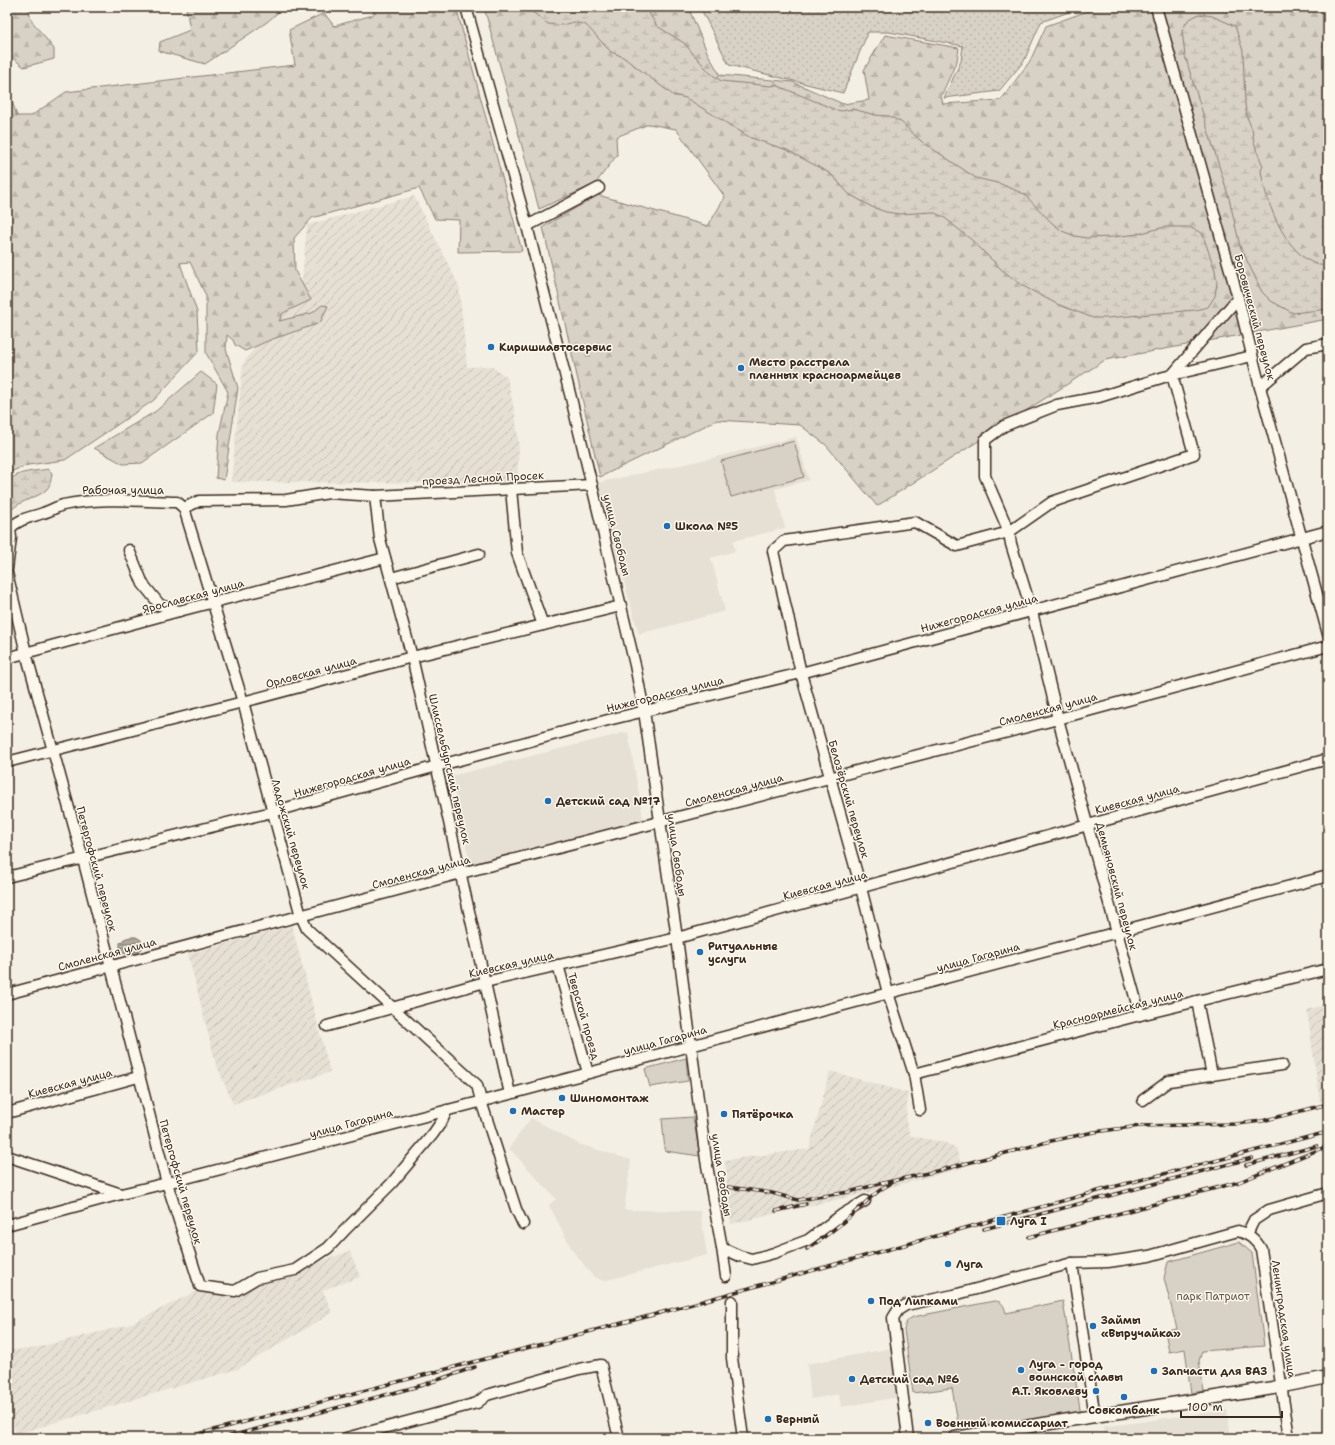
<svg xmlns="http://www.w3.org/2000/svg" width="1335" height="1445" viewBox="0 0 1335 1445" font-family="'Shantell Sans',sans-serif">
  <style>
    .built { fill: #e5dfd4 }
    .industrial { fill: url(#industrial-furrows) }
    .green { fill: #d8d1c6; stroke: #8a7e72 }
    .forest { fill: url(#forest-firs); stroke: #8a7e72 }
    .wetland { fill: url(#wetland-marsh); stroke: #8a7e72 }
    .garden { fill: url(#garden-dots); stroke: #8a7e72 }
    .water { fill: url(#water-rules); stroke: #817468 }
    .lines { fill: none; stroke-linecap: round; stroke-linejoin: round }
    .minor-casing { stroke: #3b2a1e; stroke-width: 13 }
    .major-casing { stroke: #3b2a1e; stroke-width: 15 }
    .minor { stroke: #fbf7ec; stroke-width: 10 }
    .major { stroke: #fbf7ec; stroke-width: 12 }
    .rail-casing { stroke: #3b2a1e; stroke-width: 3.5 }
    .rail { stroke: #fbf7ec; stroke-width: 2; stroke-dasharray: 6; stroke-linecap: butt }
    .poi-dot { fill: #1f6fb2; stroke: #fbf7ec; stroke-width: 1.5 }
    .labels { text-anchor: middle; stroke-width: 3; stroke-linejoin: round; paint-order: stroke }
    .street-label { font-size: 11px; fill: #3b2a1e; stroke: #fbf7ec }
    .poi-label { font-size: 11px; font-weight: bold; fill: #3b2a1e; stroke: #fbf7ec; text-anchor: start }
    .park-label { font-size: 11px; fill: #625448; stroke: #fbf7ec }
  </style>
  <defs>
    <pattern id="industrial-furrows" width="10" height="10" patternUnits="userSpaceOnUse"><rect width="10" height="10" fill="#e5dfd4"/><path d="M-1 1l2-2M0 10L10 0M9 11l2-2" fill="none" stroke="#c5c0b6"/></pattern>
    <pattern id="forest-firs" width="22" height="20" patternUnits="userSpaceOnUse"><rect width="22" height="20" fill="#d8d1c6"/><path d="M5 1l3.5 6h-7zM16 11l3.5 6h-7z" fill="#bab4aa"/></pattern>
    <pattern id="wetland-marsh" width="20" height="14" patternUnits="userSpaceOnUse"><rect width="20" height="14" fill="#d8d1c6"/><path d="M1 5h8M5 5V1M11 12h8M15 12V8" fill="none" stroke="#bab4aa"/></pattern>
    <pattern id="garden-dots" width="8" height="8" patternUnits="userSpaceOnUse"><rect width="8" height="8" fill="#d8d1c6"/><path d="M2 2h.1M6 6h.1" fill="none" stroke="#bab4aa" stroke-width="1.8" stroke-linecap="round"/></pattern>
    <pattern id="water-rules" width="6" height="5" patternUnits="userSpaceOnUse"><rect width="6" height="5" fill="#afa69a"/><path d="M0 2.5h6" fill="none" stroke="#90877d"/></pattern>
  </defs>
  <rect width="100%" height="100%" fill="#f3efe4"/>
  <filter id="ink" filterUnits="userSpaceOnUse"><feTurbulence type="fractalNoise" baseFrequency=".025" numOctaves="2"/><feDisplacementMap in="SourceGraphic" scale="8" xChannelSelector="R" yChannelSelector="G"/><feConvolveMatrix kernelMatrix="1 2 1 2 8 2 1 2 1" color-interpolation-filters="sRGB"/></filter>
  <g filter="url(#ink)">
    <g class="built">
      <path d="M796 437 809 480 775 489 785 528 733 541 735 551 711 558 725 611 639 634 596 483 708 459Z"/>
      <path d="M628 732 644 824 471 868 451 776Z"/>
      <path d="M531 1118 579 1144 631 1160 624 1210 700 1211 707 1255 603 1281 593 1276 573 1251 549 1205 556 1199 509 1148Z"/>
      <path d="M892 1348 898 1397 841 1407 839 1394 811 1399 807 1364Z"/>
      <path d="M1227 1410 1231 1438H1104L1103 1427Z"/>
    </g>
    <g class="industrial">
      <path d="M414 196 459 286 467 367 491 366 507 377 515 414 519 447 517 483 231 482 243 364 302 280 307 225Z"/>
      <path d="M292 926 330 1072 233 1104 215 1061 188 954Z"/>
      <path d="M1328 979V1099L1320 1102 1307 1010 1326 1004 1322 981Z"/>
      <path d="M830 1071 908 1093 906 1122 911 1136 943 1142 956 1148 962 1168 879 1190 731 1224 725 1160 809 1149Z"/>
      <path d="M1328 1200V1268L1321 1202Z"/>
      <path d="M350 1251 360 1277 323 1290 332 1313 238 1369 16 1434 11 1413 7 1418V1350L30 1349 128 1325 199 1290 248 1286 291 1273 305 1267Z"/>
    </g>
    <g class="green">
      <path d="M794 441 804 477 731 497 721 461Z"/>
      <path d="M686 1058 688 1081 650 1087 645 1069Z"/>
      <path d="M693 1117 700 1156 665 1151 662 1119Z"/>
      <path d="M1239 1242 1252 1253 1264 1346 1202 1351 1199 1361 1204 1391 1191 1393 1185 1349 1169 1352 1165 1331 1177 1329 1164 1278 1168 1262Z"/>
      <path d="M994 1301C1002 1301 1004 1305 1006 1313L1063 1301 1081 1416 960 1434 952 1388 913 1393 904 1330C905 1323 907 1320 913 1317Z"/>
    </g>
    <g class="forest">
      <path d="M7 7H28L31 20 54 49V59L24 67 7 53Z"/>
      <path d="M186 7H284L267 22 205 64 159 51 160 42 190 30Z"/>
      <path d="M375 7H456L522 251 458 252 459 220 435 219 419 188 312 218 294 238 295 271 311 300 283 313 279 321 312 313 322 305 328 306 320 323 270 340 245 351 235 345 233 340 227 335 226 349 238 388 224 480 216 478 219 434 228 392 206 353V296L190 262 180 263 197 312 199 351 154 400 65 460 28 465 7 473V92H9L17 116H31L66 92 295 65 289 30 324 13 334 26 373 15Z"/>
      <path d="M484 7H688L708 54 720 75 793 82 843 104 869 100 864 70 885 35 959 48 957 61 941 96 943 104 1001 100 1030 61 1046 26 1099 7H1313L1328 13V319L1105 360 877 506 826 445 800 425 717 420 600 477 543 227 598 195 708 226 725 197 676 129 649 124 616 137 617 155 595 184 539 209Z"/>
      <path d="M201 372 217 384 213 413 142 463 123 464 94 448 156 411Z"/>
    </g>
    <g class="wetland">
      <path d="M526 7H648L650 15 657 26 684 43 710 73 721 81 771 86 776 85 836 110 842 111 853 109 875 115 889 116 901 122 921 141 976 178 1001 184 1024 194 1051 222 1062 231 1075 236 1087 238 1113 237 1138 234 1164 227H1189L1202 233 1215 270 1217 283 1215 296 1208 307 1195 310 1107 318H1093L1057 304 1023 286 1002 270 974 242 945 218 933 212 899 214 886 212 872 207 849 194 831 174 787 150 751 138 686 98 673 95 623 57 611 52 586 25 574 22 562 25 548 24Z"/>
      <path d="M1199 14 1212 16 1235 26 1243 51 1245 104 1247 117 1252 129 1254 142 1258 154 1263 166 1261 170C1265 202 1289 266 1328 266V309L1293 313 1271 301 1262 292 1240 246 1229 198 1185 56 1182 30 1188 20Z"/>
      <path d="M48 469 52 473C51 479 51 484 47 489 38 499 15 500 7 516V483C17 470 34 472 48 469Z"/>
    </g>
    <path class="garden" d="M700 7H1083L1041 22 1024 61 999 91 944 98 961 61 963 46 889 32H868L843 93 729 65Z"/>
    <path class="water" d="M130 937H136L141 940 142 949C136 953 126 955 120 952V943L124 939Z"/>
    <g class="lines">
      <g class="minor-casing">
        <g id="minor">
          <path d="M466 7 527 226 570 394 635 665 644 711 677 938 706 1160 722 1248 726 1276"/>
          <path d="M1156 7 1238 298 1260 387 1328 634"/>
          <path d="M527 226 599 188"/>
          <path d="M1260 387 1306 348 1328 344"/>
          <path d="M511 489 517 553 543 625"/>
          <path d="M375 496 380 539 412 657 510 1094"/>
          <path d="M184 508 243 702 301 916 307 929 477 1085 481 1101 516 1209 523 1224"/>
          <path d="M129 550 143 584 160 605 179 611"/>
          <path d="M7 569 11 538 10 528C21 518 29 518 43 513 50 511 56 507 63 505 100 497 139 501 177 502L184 508 199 501 286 500 329 493 375 496 592 485"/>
          <path d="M7 573 26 653 83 859 167 1183 200 1286 235 1291 257 1278 295 1270 328 1248 344 1231 391 1184 433 1134 442 1121 447 1110"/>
          <path d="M391 578 479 554"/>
          <path d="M7 658 179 611 385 558"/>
          <path d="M7 762 243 702 412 657 621 606"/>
          <path d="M7 877 272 812 437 766 608 720 801 673 1328 531"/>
          <path d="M558 965 588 1073"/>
          <path d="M7 994 461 873 1058 719 1328 646"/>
          <path d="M1197 1001 1212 1075"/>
          <path d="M1140 1015 1058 719 1032 612 1011 544 1009 532 985 476V440L1004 426 1057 405 1099 397 1164 377 1172 375 1238 298"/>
          <path d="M327 1026 485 982 677 938 1328 759"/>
          <path d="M914 1074 1140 1015 1328 969"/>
          <path d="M1143 1100 1169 1081 1282 1065"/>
          <path d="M920 1110 914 1074 888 993 861 888 801 673 773 551 784 541 915 522 957 546 1009 532 1052 502 1194 454 1172 375 1252 356"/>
          <path d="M7 1113 138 1077"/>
          <path d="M7 1156 121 1194"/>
          <path d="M7 1225 121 1194 167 1183 510 1094 1328 876"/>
          <path d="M1247 1234 1254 1220 1269 1210 1328 1193"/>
          <path d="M722 1248 740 1256 752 1259 774 1253 808 1240 843 1214 865 1201"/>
          <path d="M1072 1263 1095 1417"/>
          <path d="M732 1301V1358L743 1438"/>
          <path d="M346 1438 477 1403 487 1395 579 1369 601 1365 619 1438"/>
          <path d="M908 1438 893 1318 898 1310 906 1305 954 1295 1072 1263 1108 1262 1149 1256 1238 1231C1249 1234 1255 1239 1261 1249L1289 1438"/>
        </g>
      </g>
      <g class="major-casing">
        <path id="major" d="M955 1438 1273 1388 1328 1377"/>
      </g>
      <use href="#minor" class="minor"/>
      <use href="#major" class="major"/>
      <g class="rail-casing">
        <g id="rail">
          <path d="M1246 1165 1317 1146"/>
          <path d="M728 1187 772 1193 798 1200 849 1192 879 1184 941 1170 1051 1141 1094 1132 1140 1126 1236 1124 1262 1121 1328 1104"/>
          <path d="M776 1211 806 1204"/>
          <path d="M984 1229 1252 1158"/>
          <path d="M1029 1237 1239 1182 1328 1146"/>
          <path d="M807 1249C824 1238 839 1226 854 1213 867 1202 874 1192 890 1184"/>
          <path d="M183 1438 649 1316 1109 1188 1328 1132"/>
          <path d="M223 1438 423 1385 475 1367"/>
        </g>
      </g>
      <use href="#rail" class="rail"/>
    </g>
  </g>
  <g class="poi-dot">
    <circle cx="491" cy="347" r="4"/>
    <circle cx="741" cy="368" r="4"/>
    <circle cx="667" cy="526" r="4"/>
    <circle cx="548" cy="801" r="4"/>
    <circle cx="700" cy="952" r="4"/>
    <circle cx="562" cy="1098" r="4"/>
    <circle cx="513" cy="1111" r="4"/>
    <circle cx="724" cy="1114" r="4"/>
    <rect x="996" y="1216" width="10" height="10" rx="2"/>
    <circle cx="948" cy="1264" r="4"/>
    <circle cx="871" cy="1301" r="4"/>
    <circle cx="1093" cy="1326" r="4"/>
    <circle cx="1021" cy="1370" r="4"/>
    <circle cx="1154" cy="1371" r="4"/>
    <circle cx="852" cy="1379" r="4"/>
    <circle cx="1096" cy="1391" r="4"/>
    <circle cx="1124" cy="1397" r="4"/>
    <circle cx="768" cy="1419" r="4"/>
    <circle cx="928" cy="1423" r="4"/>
  </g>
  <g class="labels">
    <g class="street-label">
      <text transform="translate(1255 317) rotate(75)" y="4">Боровический переулок</text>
      <text transform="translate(483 478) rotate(-3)" y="4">проезд Лесной Просек</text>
      <text x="123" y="494">Рабочая улица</text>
      <text transform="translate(617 535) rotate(76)" y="4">улица Свободы</text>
      <text transform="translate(193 596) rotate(-15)" y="4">Ярославская улица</text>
      <text transform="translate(979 613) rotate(-15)" y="4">Нижегородская улица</text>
      <text transform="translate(311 672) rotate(-15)" y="4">Орловская улица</text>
      <text transform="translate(665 694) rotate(-14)" y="4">Нижегородская улица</text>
      <text transform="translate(1048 709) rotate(-15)" y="4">Смоленская улица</text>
      <text transform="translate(450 769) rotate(77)" y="4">Шлиссельбургский переулок</text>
      <text transform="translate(352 777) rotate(-16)" y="4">Нижегородская улица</text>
      <text transform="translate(734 790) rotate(-15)" y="4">Смоленская улица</text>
      <text transform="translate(849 799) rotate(74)" y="4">Белозёрский переулок</text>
      <text transform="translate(1137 799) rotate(-15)" y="4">Киевская улица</text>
      <text transform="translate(291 834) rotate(74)" y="4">Ладожский переулок</text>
      <text transform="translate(677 855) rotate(82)" y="4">улица Свободы</text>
      <text transform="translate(97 869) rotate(75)" y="4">Петергофский переулок</text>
      <text transform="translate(421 872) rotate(-15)" y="4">Смоленская улица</text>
      <text transform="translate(825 885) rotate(-15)" y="4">Киевская улица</text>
      <text transform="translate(1117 886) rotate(75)" y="4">Демьяновский переулок</text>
      <text transform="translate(107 954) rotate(-15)" y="4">Смоленская улица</text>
      <text transform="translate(978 957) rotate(-15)" y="4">улица Гагарина</text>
      <text transform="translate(511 964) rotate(-13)" y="4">Киевская улица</text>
      <text transform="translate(1118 1009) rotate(-14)" y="4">Красноармейская улица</text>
      <text transform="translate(584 1016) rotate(74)" y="4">Тверской проезд</text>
      <text transform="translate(665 1040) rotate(-15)" y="4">улица Гагарина</text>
      <text transform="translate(70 1083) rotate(-15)" y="4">Киевская улица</text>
      <text transform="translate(351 1123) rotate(-15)" y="4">улица Гагарина</text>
      <text transform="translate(722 1175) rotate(81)" y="4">улица Свободы</text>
      <text transform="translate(181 1182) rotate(74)" y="4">Петергофский переулок</text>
      <text transform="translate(1284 1319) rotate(82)" y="4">Ленинградская улица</text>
    </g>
    <g class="poi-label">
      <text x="499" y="351">Киришиавтосервис</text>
      <text x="749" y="366">Место расстрела<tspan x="749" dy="13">пленных красноармейцев</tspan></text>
      <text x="675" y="530">Школа №5</text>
      <text x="556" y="805">Детский сад №17</text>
      <text x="708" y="950">Ритуальные<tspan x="708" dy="13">услуги</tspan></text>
      <text x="570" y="1102">Шиномонтаж</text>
      <text x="521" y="1115">Мастер</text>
      <text x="732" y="1118">Пятёрочка</text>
      <text x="1010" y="1225">Луга I</text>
      <text x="956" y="1268">Луга</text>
      <text x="879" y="1305">Под Липками</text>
      <text x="1101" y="1324">Займы<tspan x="1101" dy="13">«Выручайка»</tspan></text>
      <text x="1029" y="1368">Луга - город<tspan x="1029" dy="13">воинской славы</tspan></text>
      <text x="1162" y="1375">Запчасти для ВАЗ</text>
      <text x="860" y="1383">Детский сад №6</text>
      <text x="1088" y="1395" text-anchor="end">А.Т. Яковлеву</text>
      <text x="1124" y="1414" text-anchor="middle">Совкомбанк</text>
      <text x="776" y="1423">Верный</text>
      <text x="936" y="1427">Военный комиссариат</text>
    </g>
    <g class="park-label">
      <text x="1213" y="1300">парк Патриот</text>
    </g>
  </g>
  <rect width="1335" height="1445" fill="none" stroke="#fbf7ec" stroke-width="24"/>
  <rect x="12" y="12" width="1311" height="1421" fill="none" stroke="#3b2a1e" stroke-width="1.5" filter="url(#ink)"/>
  <path d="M1181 1411v6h101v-6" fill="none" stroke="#3b2a1e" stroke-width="2"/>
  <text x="1187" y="1411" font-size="12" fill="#3b2a1e" stroke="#fbf7ec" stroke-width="3" paint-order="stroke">100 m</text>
</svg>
